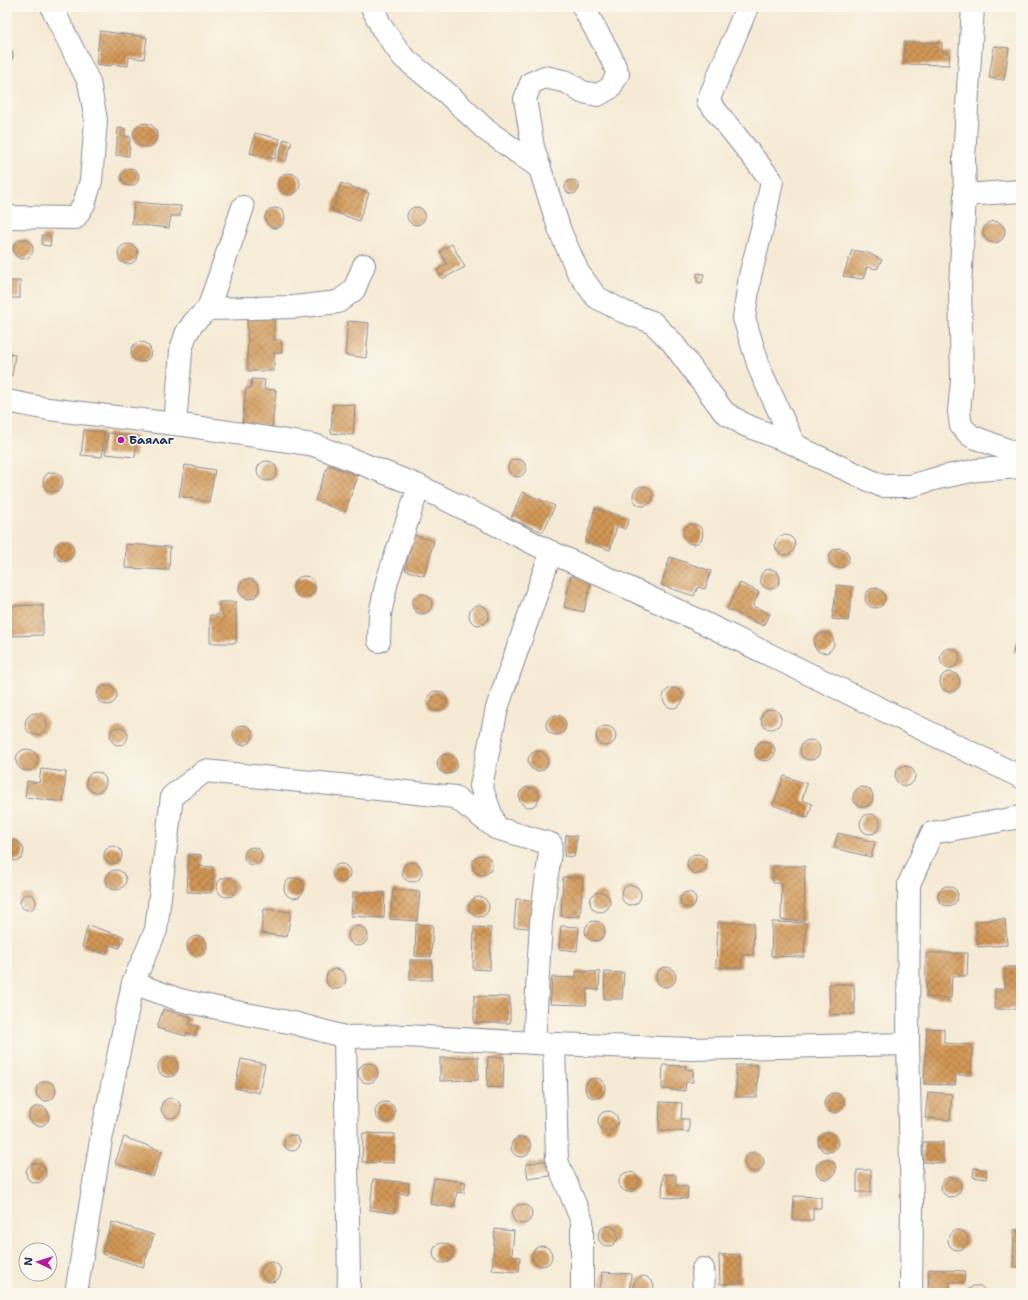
<svg xmlns="http://www.w3.org/2000/svg" width="1028" height="1300" viewBox="0 0 1028 1300" font-family="'Shantell Sans',sans-serif">
  <style>
    .building { fill: url(#building-cross-hatch) }
    .lines { fill: none; stroke-linecap: round; stroke-linejoin: round }
    .minor-casing { stroke: #888c98; stroke-width: 24 }
    .minor { stroke: #fff; stroke-width: 22 }
    .poi-dot { fill: #b5179e; stroke: #fbf7ec; stroke-width: 1.5 }
    .labels { text-anchor: middle; stroke-width: 3.5; stroke-linejoin: round; paint-order: stroke }
    .poi-label { font-size: 12px; font-weight: bold; fill: #1b2f5e; stroke: #fbf7ec; text-anchor: start }
  </style>
  <defs>
    <pattern id="building-cross-hatch" width="8" height="8" patternUnits="userSpaceOnUse"><rect width="8" height="8" fill="#d29755"/><path d="M0 0l8 8M0 8l8-8" fill="none" stroke="#aa7c4a"/></pattern>
  </defs>
  <rect width="100%" height="100%" fill="#fbf7ec"/>
  <filter id="ink" filterUnits="userSpaceOnUse"><feTurbulence type="fractalNoise" baseFrequency=".025" numOctaves="2"/><feDisplacementMap in="SourceGraphic" scale="8" xChannelSelector="R" yChannelSelector="G"/><feConvolveMatrix kernelMatrix="1 2 1 2 8 2 1 2 1" color-interpolation-filters="sRGB"/></filter>
  <filter id="wash" filterUnits="userSpaceOnUse"><feTurbulence type="fractalNoise" baseFrequency=".012" numOctaves="4" result="noise"/><feDisplacementMap in="SourceGraphic" scale="16" xChannelSelector="R" yChannelSelector="G"/><feGaussianBlur stdDeviation="0.9" result="paint"/><feColorMatrix in="noise" values="0 0 0 0 0 0 0 0 0 0 0 0 0 0 0 0 0 1.4 0 .05"/><feComposite in="paint" operator="in"/></filter>
  <g filter="url(#wash)">
    <rect width="100%" height="100%" fill="#f5ead3"/>
    <g id="blocks">
      <g class="building">
        <path d="M100 31 147 37 144 59 129 57 128 66 112 64 111 66 96 64Z"/>
        <path d="M904 42 942 43V52H950L949 65 904 64Z"/>
        <path d="M7 46 12 50 13 56 12 59 7 64Z"/>
        <path d="M994 46 1009 48 1004 80 989 78Z"/>
        <circle cx="145" cy="135" r="12"/>
        <path d="M118 128 125 129V136L130 137 129 156 116 155Z"/>
        <path d="M255 133 280 139 275 159 250 153Z"/>
        <path d="M284 139 292 142 286 161 278 159Z"/>
        <circle cx="130" cy="177" r="9"/>
        <circle cx="289" cy="184" r="11"/>
        <circle cx="572" cy="187" r="7"/>
        <path d="M341 183 369 193 359 221 332 211Z"/>
        <path d="M134 202 181 206 180 216H171L169 228 132 224Z"/>
        <circle cx="416" cy="216" r="9"/>
        <circle cx="275" cy="218" r="10"/>
        <circle cx="994" cy="232" r="11"/>
        <path d="M42 235 51 236 50 246 42 245Z"/>
        <circle cx="23" cy="249" r="10"/>
        <circle cx="128" cy="254" r="10"/>
        <path d="M452 244 465 267 442 279 437 270 447 264 440 251Z"/>
        <path d="M852 250 868 253 882 260 877 269 867 267 863 279 843 276Z"/>
        <path d="M697 273 704 274 702 283 697 282Z"/>
        <rect x="7" y="281" width="13" height="17"/>
        <path d="M274 316V340H281L282 353H274V371H248L247 317Z"/>
        <path d="M348 321 369 323 366 358 345 355Z"/>
        <circle cx="141" cy="352" r="10"/>
        <path d="M7 354 15 355 12 376 7 375Z"/>
        <path d="M252 379 265 380 264 389 276 390 272 427 242 424 246 388H251Z"/>
        <path d="M333 404 355 405 353 435 331 433Z"/>
        <path d="M84 430 104 432 102 457 81 455Z"/>
        <path d="M108 433 137 436 135 457 105 454Z"/>
        <circle cx="517" cy="468" r="9"/>
        <circle cx="267" cy="471" r="10"/>
        <path d="M185 465 215 470 209 502 179 496Z"/>
        <path d="M328 465 358 476 345 512 315 500Z"/>
        <circle cx="53" cy="482" r="10"/>
        <circle cx="643" cy="496" r="10"/>
        <path d="M522 492 555 506 543 532 511 519Z"/>
        <path d="M595 508 629 519 625 529 617 526 610 550 585 542Z"/>
        <circle cx="693" cy="534" r="10"/>
        <path d="M414 535 434 541 424 576 405 570Z"/>
        <circle cx="785" cy="545" r="10"/>
        <circle cx="64" cy="551" r="10"/>
        <path d="M126 544 170 547 169 570 125 568Z"/>
        <circle cx="839" cy="558" r="10"/>
        <path d="M670 557 711 571 705 589 698 587 694 596 661 585Z"/>
        <circle cx="770" cy="579" r="10"/>
        <path d="M571 576 591 581 584 612 564 607Z"/>
        <circle cx="304" cy="587" r="11"/>
        <circle cx="249" cy="589" r="10"/>
        <path d="M740 583 759 592 753 606 770 614 764 626 727 609Z"/>
        <path d="M837 585 853 587 848 621 832 619Z"/>
        <circle cx="875" cy="598" r="10"/>
        <circle cx="422" cy="604" r="10"/>
        <path d="M219 602H236V643H210V615H219Z"/>
        <circle cx="479" cy="615" r="10"/>
        <path d="M43 605V635L11 636 9 606Z"/>
        <circle cx="824" cy="643" r="10"/>
        <path d="M1017 640 1021 641V654L1013 652Z"/>
        <circle cx="950" cy="658" r="10"/>
        <circle cx="950" cy="682" r="10"/>
        <circle cx="107" cy="695" r="10"/>
        <circle cx="673" cy="698" r="10"/>
        <circle cx="437" cy="701" r="10"/>
        <circle cx="771" cy="719" r="10"/>
        <circle cx="36" cy="724" r="11"/>
        <circle cx="556" cy="725" r="10"/>
        <circle cx="243" cy="735" r="10"/>
        <circle cx="606" cy="736" r="10"/>
        <circle cx="119" cy="736" r="9"/>
        <circle cx="810" cy="750" r="10"/>
        <circle cx="765" cy="751" r="10"/>
        <circle cx="27" cy="760" r="11"/>
        <circle cx="538" cy="761" r="10"/>
        <circle cx="447" cy="764" r="10"/>
        <circle cx="905" cy="776" r="10"/>
        <path d="M41 769 66 772 63 802 25 797 27 781 39 783Z"/>
        <circle cx="96" cy="782" r="10"/>
        <path d="M784 776 807 784 802 800 812 804 808 818 773 805Z"/>
        <circle cx="863" cy="797" r="10"/>
        <circle cx="529" cy="797" r="10"/>
        <circle cx="870" cy="824" r="10"/>
        <path d="M838 833 875 842 871 857 834 848Z"/>
        <path d="M566 835 577 836 574 857 564 856Z"/>
        <path d="M14 840 20 843 24 849 23 856 21 859 15 861 7 859V843Z"/>
        <circle cx="113" cy="855" r="9"/>
        <circle cx="253" cy="856" r="9"/>
        <circle cx="697" cy="864" r="10"/>
        <path d="M189 854 201 855V866L213 867 211 893 187 892Z"/>
        <circle cx="482" cy="865" r="10"/>
        <circle cx="412" cy="872" r="10"/>
        <circle cx="341" cy="873" r="9"/>
        <path d="M773 866H805L804 921 781 920 782 883H773Z"/>
        <circle cx="116" cy="880" r="10"/>
        <circle cx="227" cy="887" r="10"/>
        <path d="M563 877 583 878 580 917 561 916Z"/>
        <circle cx="294" cy="888" r="10"/>
        <circle cx="631" cy="895" r="10"/>
        <circle cx="948" cy="896" r="10"/>
        <path d="M393 889 420 892 417 921 390 919Z"/>
        <circle cx="600" cy="902" r="10"/>
        <circle cx="688" cy="900" r="8"/>
        <path d="M353 892 385 893 384 918 351 916Z"/>
        <circle cx="28" cy="902" r="8"/>
        <circle cx="479" cy="907" r="10"/>
        <path d="M516 899 532 900 530 928 514 927Z"/>
        <path d="M264 909 291 912 287 937 261 933Z"/>
        <path d="M1005 919 1007 945 978 947 976 921Z"/>
        <circle cx="595" cy="931" r="10"/>
        <path d="M718 922 754 923 753 955H742L741 968 716 967Z"/>
        <path d="M772 922 806 923 804 957 771 956Z"/>
        <path d="M416 924 433 925 431 957 415 956Z"/>
        <path d="M88 925 124 937 120 948 109 945 106 954 82 947Z"/>
        <circle cx="358" cy="936" r="10"/>
        <path d="M561 926 579 927 577 951 559 949Z"/>
        <path d="M474 927 491 928 490 970 473 969Z"/>
        <circle cx="197" cy="946" r="10"/>
        <path d="M926 953H968L967 976H952L951 998 926 997Z"/>
        <rect x="410" y="960" width="22" height="20"/>
        <circle cx="666" cy="977" r="10"/>
        <path d="M1005 967H1018V1009H995V989H1005Z"/>
        <circle cx="336" cy="979" r="10"/>
        <path d="M576 971 600 972 599 990 587 989 586 1005 550 1004 552 977 576 978Z"/>
        <path d="M605 972 624 973 622 999H604Z"/>
        <path d="M829 984H854L855 1014 830 1015Z"/>
        <path d="M474 996 510 997V1023H474Z"/>
        <path d="M163 1009 191 1017 189 1024 198 1026 195 1036 187 1033 186 1036 157 1028Z"/>
        <path d="M927 1028 944 1029V1043L972 1045 971 1075H956L955 1085 924 1084Z"/>
        <circle cx="168" cy="1067" r="10"/>
        <path d="M478 1057V1080L440 1081V1058Z"/>
        <path d="M488 1057H504L503 1088 487 1087Z"/>
        <path d="M241 1059 265 1064 259 1093 235 1088Z"/>
        <circle cx="368" cy="1073" r="10"/>
        <path d="M663 1065 686 1066 685 1069 693 1070V1082H686L685 1091 662 1089Z"/>
        <path d="M736 1065H758L757 1097H736Z"/>
        <circle cx="595" cy="1088" r="10"/>
        <circle cx="46" cy="1091" r="10"/>
        <path d="M928 1092 952 1094 950 1120 925 1118Z"/>
        <circle cx="834" cy="1103" r="10"/>
        <circle cx="171" cy="1108" r="10"/>
        <circle cx="385" cy="1112" r="10"/>
        <path d="M660 1102 682 1103 681 1119H689V1132L659 1130Z"/>
        <circle cx="39" cy="1116" r="10"/>
        <circle cx="608" cy="1121" r="10"/>
        <circle cx="828" cy="1142" r="10"/>
        <path d="M363 1133 395 1134 394 1163 362 1162Z"/>
        <circle cx="292" cy="1143" r="8"/>
        <circle cx="521" cy="1147" r="10"/>
        <path d="M124 1137 162 1151 153 1177 115 1163Z"/>
        <path d="M923 1142H943V1163L923 1162Z"/>
        <circle cx="754" cy="1162" r="10"/>
        <circle cx="826" cy="1169" r="10"/>
        <path d="M548 1160 550 1176 528 1179 526 1164Z"/>
        <circle cx="36" cy="1173" r="10"/>
        <path d="M974 1168 987 1170 986 1179 973 1177Z"/>
        <rect x="857" y="1170" width="14" height="22"/>
        <circle cx="629" cy="1182" r="10"/>
        <path d="M663 1174 676 1175V1186L688 1187 687 1199 662 1197Z"/>
        <circle cx="951" cy="1187" r="10"/>
        <path d="M434 1178 466 1182 464 1193 457 1192 454 1208 430 1204Z"/>
        <path d="M373 1179 409 1183 408 1194 397 1193 394 1213 370 1210Z"/>
        <path d="M794 1196 821 1197V1208H813V1220H793Z"/>
        <circle cx="522" cy="1214" r="10"/>
        <path d="M112 1222 154 1235 143 1267 102 1254Z"/>
        <circle cx="608" cy="1236" r="10"/>
        <path d="M495 1229 514 1231 512 1256 520 1257 519 1272 492 1270Z"/>
        <circle cx="958" cy="1240" r="10"/>
        <path d="M1014 1230H1021V1267H1013Z"/>
        <circle cx="443" cy="1253" r="10"/>
        <circle cx="542" cy="1256" r="10"/>
        <path d="M740 1254 741 1283 720 1284 719 1255Z"/>
        <circle cx="271" cy="1272" r="10"/>
        <path d="M929 1269 965 1271 964 1283 950 1282 949 1293H928Z"/>
        <path d="M602 1272 631 1274 629 1293H600Z"/>
        <path d="M644 1276 647 1277 652 1282 654 1286 652 1293H635L633 1289 634 1283 638 1278Z"/>
        <path d="M973 1286H980L983 1288 986 1293H966L967 1290Z"/>
        <path d="M265 1290H272L277 1293H261Z"/>
      </g>
    </g>
  </g>
  <g filter="url(#ink)">
    <use href="#blocks" fill-opacity="0" stroke="#888c98" stroke-width="1"/>
    <g class="lines">
      <g class="minor-casing">
        <g id="minor">
          <path d="M372 7 382 28 403 57 448 94 486 130 540 168"/>
          <path d="M583 7 610 55 618 74 610 88 598 95 582 92 567 82 545 77 531 83 525 99 533 147 560 231 578 272 596 297 624 312 652 322 672 342 724 412 745 425 794 444 808 452 882 486H910L938 478 977 470 1021 467"/>
          <path d="M747 7 708 101 772 181 764 221 750 276 744 318 760 370 794 444"/>
          <path d="M973 7 964 158 965 195 1021 191"/>
          <path d="M965 195 960 286 962 381 959 411 961 426 971 436 1021 455"/>
          <path d="M7 217 75 218 84 204 91 181 96 120 89 82 53 10"/>
          <path d="M208 309 294 307 338 302 354 290 364 265"/>
          <path d="M7 401 48 409 183 425 314 445 419 486 551 552 702 622 1021 777"/>
          <path d="M175 424 180 364 181 350 186 334 194 322 208 309 243 207"/>
          <path d="M379 641 380 614 387 581 419 486"/>
          <path d="M133 983 180 1000 246 1014 294 1023 345 1037 406 1036 554 1044 691 1049 908 1044"/>
          <path d="M345 1037 349 1281 348 1293"/>
          <path d="M534 1043 541 922 551 844 496 828 481 786 497 708 551 552"/>
          <path d="M554 1044 557 1161 582 1221V1293"/>
          <path d="M703 1269 704 1293"/>
          <path d="M76 1293 101 1140 133 983 156 930 172 796 205 771 455 797 496 828"/>
          <path d="M911 1293 912 1202 908 1044 909 884 932 833 1021 817"/>
        </g>
      </g>
      <use href="#minor" class="minor"/>
    </g>
  </g>
  <circle class="poi-dot" cx="121" cy="440" r="4"/>
  <g class="labels">
    <g class="poi-label">
      <text x="129" y="444">Баялаг</text>
    </g>
  </g>
  <rect width="1028" height="1300" fill="none" stroke="#fbf7ec" stroke-width="24"/>
  <g transform="translate(38 1262) rotate(274)"><circle r="19" fill="#fbf7ec" stroke="#a1a7b3"/>
  <path d="M0-3L7 15L0 10L-7 15Z" fill="#b5179e"/>
  <text y="-6" font-size="11" font-weight="bold" text-anchor="middle" fill="#1b2f5e">N</text>
  </g>
</svg>
